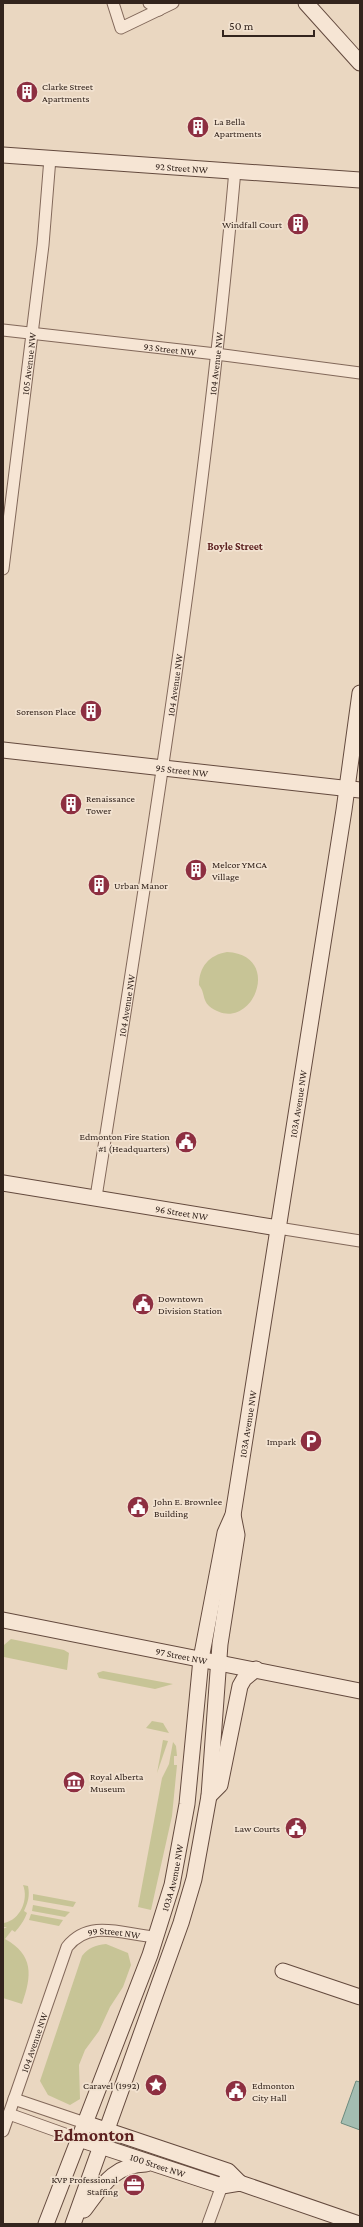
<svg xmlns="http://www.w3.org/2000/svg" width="363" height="2227" viewBox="0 0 363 2227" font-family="'Crimson Pro',serif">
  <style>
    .green { fill: #c7c496 }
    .water { fill: #a4bdb1; stroke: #6c8a7d }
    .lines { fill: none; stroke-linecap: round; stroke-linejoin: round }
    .street-casing { stroke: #82685a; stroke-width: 13 }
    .secondary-casing { stroke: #644a3e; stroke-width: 17 }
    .street { stroke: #f6e5d4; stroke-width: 11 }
    .secondary { stroke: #f6e5d4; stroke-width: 15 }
    .labels { text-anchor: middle; stroke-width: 3.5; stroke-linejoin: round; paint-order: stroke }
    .poi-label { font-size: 10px; fill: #33241d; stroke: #f2e2d0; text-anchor: start }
    .street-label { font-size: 10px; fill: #33241d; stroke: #f2e2d0 }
    .neighbourhood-label { font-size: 11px; font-weight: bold; fill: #5d2120; stroke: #f2e2d0 }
    .town-label { font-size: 18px; font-weight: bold; fill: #5d2120; stroke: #f2e2d0 }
  </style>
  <rect width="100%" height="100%" fill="#ead7c1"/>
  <g class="green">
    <path d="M227 952C286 955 250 1039 209 1006 202 999 205 992 199 985 199 967 209 955 227 952Z"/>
    <path d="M11 1639 64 1650 69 1653 67 1670 4 1657V1645Z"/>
    <path d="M103 1671 173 1684 155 1689 99 1678 97 1673Z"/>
    <path d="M152 1721 163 1723 169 1733 146 1728Z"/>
    <path d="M163 1740 168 1741 157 1773Z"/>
    <path d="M173 1742 176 1746 177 1756H174V1765H177L172 1816 151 1910 138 1907 162 1778 169 1764Z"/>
    <path d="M23 1885 28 1886C30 1896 28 1902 24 1911L27 1913C24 1921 20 1926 15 1932L12 1930 5 1939C34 1955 32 1976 22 2004L3 1998V1929L7 1927H4V1923C20 1920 29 1900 23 1885Z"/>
    <path d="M33 1894 76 1902 73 1907 33 1900Z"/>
    <path d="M33 1905 70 1912 65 1917 32 1911Z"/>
    <path d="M31 1914 63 1920 59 1926 29 1920Z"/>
    <path d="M106 1944 128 1953 131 1965 123 1987 110 2007 99 2031 85 2050 79 2065 80 2099 70 2105 48 2095 40 2081 82 1956C88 1948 95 1945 106 1944Z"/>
  </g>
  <path class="water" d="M356 2081 360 2082V2130L341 2123Z"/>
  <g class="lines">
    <g class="street-casing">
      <g id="street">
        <path d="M113 3 121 28 173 3"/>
        <path d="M149 3 159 10"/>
        <path id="s1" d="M3 330 216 354 360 373"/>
        <path id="s2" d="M3 569 43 245 50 158"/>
        <path id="s3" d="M96 1197C150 856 205 514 235 170"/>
        <path d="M278 1228 360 1241"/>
        <path d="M14 2099 85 2123"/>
        <path d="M9 2114 79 2139"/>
        <path id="s4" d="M3 2131 67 1947C90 1918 124 1935 156 1937"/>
        <path d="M208 2224 224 2180"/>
      </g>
    </g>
    <g class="secondary-casing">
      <g id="secondary">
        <path d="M306 3 360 63"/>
        <path id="s5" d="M3 155 360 180"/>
        <path id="s6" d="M3 750 360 790"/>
        <path id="s7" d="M3 1183 278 1228"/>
        <path id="s8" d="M3 1620 360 1691"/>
        <path d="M209 1796 220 1785 240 1686 244 1679 256 1669"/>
        <path d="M283 1971 360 1997"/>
        <path d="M85 2123 228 2171 240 2183"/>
        <path id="s9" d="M79 2139 222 2186 240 2183 359 2224"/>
        <path d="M84 2210C102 2186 113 2165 146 2164"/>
        <path id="s10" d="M46 2224 150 1955 172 1885 187 1804 201 1659 225 1533 233 1515 344 810 360 693"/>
        <path d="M73 2224 181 1923 194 1879 209 1796 220 1644 237 1535 233 1515"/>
      </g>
    </g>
    <use href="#street" class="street"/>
    <use href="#secondary" class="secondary"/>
  </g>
  <defs>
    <g id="building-disc" transform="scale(1.15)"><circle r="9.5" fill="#8d2f41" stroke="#f2e2d0"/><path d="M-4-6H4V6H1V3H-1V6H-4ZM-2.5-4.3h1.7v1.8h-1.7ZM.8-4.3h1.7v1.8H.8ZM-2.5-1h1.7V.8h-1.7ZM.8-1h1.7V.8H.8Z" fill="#fff"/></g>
    <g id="civic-disc" transform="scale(1.15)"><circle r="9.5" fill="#8d2f41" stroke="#f2e2d0"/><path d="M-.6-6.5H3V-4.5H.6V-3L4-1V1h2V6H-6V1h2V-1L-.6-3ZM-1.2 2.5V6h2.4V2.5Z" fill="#fff"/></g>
    <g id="parking-disc" transform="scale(1.15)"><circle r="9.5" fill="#8d2f41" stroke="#f2e2d0"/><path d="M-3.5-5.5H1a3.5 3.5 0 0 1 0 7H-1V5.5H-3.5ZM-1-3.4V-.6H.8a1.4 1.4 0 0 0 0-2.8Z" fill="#fff"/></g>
    <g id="museum-disc" transform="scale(1.15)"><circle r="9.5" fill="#8d2f41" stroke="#f2e2d0"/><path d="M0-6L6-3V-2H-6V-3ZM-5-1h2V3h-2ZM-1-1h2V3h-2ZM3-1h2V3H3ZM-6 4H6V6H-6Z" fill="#fff"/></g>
    <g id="sight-disc" transform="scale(1.15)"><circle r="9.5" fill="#8d2f41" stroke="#f2e2d0"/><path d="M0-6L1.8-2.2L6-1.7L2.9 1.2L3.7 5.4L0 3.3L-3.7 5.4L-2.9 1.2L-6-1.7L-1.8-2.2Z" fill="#fff"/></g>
    <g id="office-disc" transform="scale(1.15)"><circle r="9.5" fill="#8d2f41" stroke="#f2e2d0"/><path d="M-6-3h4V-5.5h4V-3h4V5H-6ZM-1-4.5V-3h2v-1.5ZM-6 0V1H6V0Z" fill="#fff"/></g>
  </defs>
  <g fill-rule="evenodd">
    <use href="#building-disc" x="27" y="92"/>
    <use href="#building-disc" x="198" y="127"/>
    <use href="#building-disc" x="298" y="224"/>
    <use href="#building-disc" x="91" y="711"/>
    <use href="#building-disc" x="71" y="804"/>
    <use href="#building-disc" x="196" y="870"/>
    <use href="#building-disc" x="99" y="885"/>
    <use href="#civic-disc" x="186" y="1142"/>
    <use href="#civic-disc" x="143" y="1304"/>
    <use href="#parking-disc" x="311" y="1441"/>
    <use href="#civic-disc" x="138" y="1507"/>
    <use href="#museum-disc" x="74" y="1782"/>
    <use href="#civic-disc" x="296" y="1828"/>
    <use href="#sight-disc" x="156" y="2085"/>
    <use href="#civic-disc" x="236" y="2091"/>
    <use href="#office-disc" x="134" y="2185"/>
  </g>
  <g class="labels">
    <g class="poi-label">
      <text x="42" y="90">Clarke Street<tspan x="42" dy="12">Apartments</tspan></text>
      <text x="214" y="125">La Bella<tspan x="214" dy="12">Apartments</tspan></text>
      <text x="282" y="228" text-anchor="end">Windfall Court</text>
      <text x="76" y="715" text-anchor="end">Sorenson Place</text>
      <text x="86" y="802">Renaissance<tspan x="86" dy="12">Tower</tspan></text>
      <text x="212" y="868">Melcor YMCA<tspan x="212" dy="12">Village</tspan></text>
      <text x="114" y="889">Urban Manor</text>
      <text x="170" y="1140" text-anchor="end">Edmonton Fire Station<tspan x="170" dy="12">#1 (Headquarters)</tspan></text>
      <text x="158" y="1302">Downtown<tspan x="158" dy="12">Division Station</tspan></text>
      <text x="296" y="1445" text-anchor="end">Impark</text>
      <text x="154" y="1505">John E. Brownlee<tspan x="154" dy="12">Building</tspan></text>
      <text x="90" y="1780">Royal Alberta<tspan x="90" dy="12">Museum</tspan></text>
      <text x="280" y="1832" text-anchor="end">Law Courts</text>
      <text x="140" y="2089" text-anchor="end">Caravel (1992)</text>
      <text x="252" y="2089">Edmonton<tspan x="252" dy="12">City Hall</tspan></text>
      <text x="118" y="2183" text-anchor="end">KVP Professional<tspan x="118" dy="12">Staffing</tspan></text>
    </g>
    <g class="street-label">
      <text dy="4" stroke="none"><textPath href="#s5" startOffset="179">92 Street NW</textPath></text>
      <text dy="4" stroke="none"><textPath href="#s1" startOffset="168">93 Street NW</textPath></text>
      <text dy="4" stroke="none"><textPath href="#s3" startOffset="842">104 Avenue NW</textPath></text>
      <text dy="4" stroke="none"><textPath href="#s2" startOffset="207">105 Avenue NW</textPath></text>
      <text dy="4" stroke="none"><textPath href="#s3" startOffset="518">104 Avenue NW</textPath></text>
      <text dy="4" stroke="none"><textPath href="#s6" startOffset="180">95 Street NW</textPath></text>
      <text dy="4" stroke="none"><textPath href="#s3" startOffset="194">104 Avenue NW</textPath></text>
      <text dy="4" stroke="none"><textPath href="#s10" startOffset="1154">103A Avenue NW</textPath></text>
      <text dy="4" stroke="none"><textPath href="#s7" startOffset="181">96 Street NW</textPath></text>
      <text dy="4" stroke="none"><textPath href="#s10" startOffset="830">103A Avenue NW</textPath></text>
      <text dy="4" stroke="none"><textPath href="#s8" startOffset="182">97 Street NW</textPath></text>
      <text dy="4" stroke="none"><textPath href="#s10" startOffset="369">103A Avenue NW</textPath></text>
      <text dy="4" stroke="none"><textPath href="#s4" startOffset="247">99 Street NW</textPath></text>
      <text dy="4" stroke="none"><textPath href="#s4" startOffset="94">104 Avenue NW</textPath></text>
      <text dy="4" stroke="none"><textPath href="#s9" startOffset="83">100 Street NW</textPath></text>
    </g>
    <g class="neighbourhood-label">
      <text x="235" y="550">Boyle Street</text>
    </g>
    <g class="town-label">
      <text x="94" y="2141">Edmonton</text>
    </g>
  </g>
  <rect width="363" height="2227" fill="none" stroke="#33241d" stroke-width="8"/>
  <path d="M223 30v6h91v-6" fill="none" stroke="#33241d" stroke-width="2"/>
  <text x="229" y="30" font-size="12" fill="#33241d" stroke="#f2e2d0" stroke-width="3" paint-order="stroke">50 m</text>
</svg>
